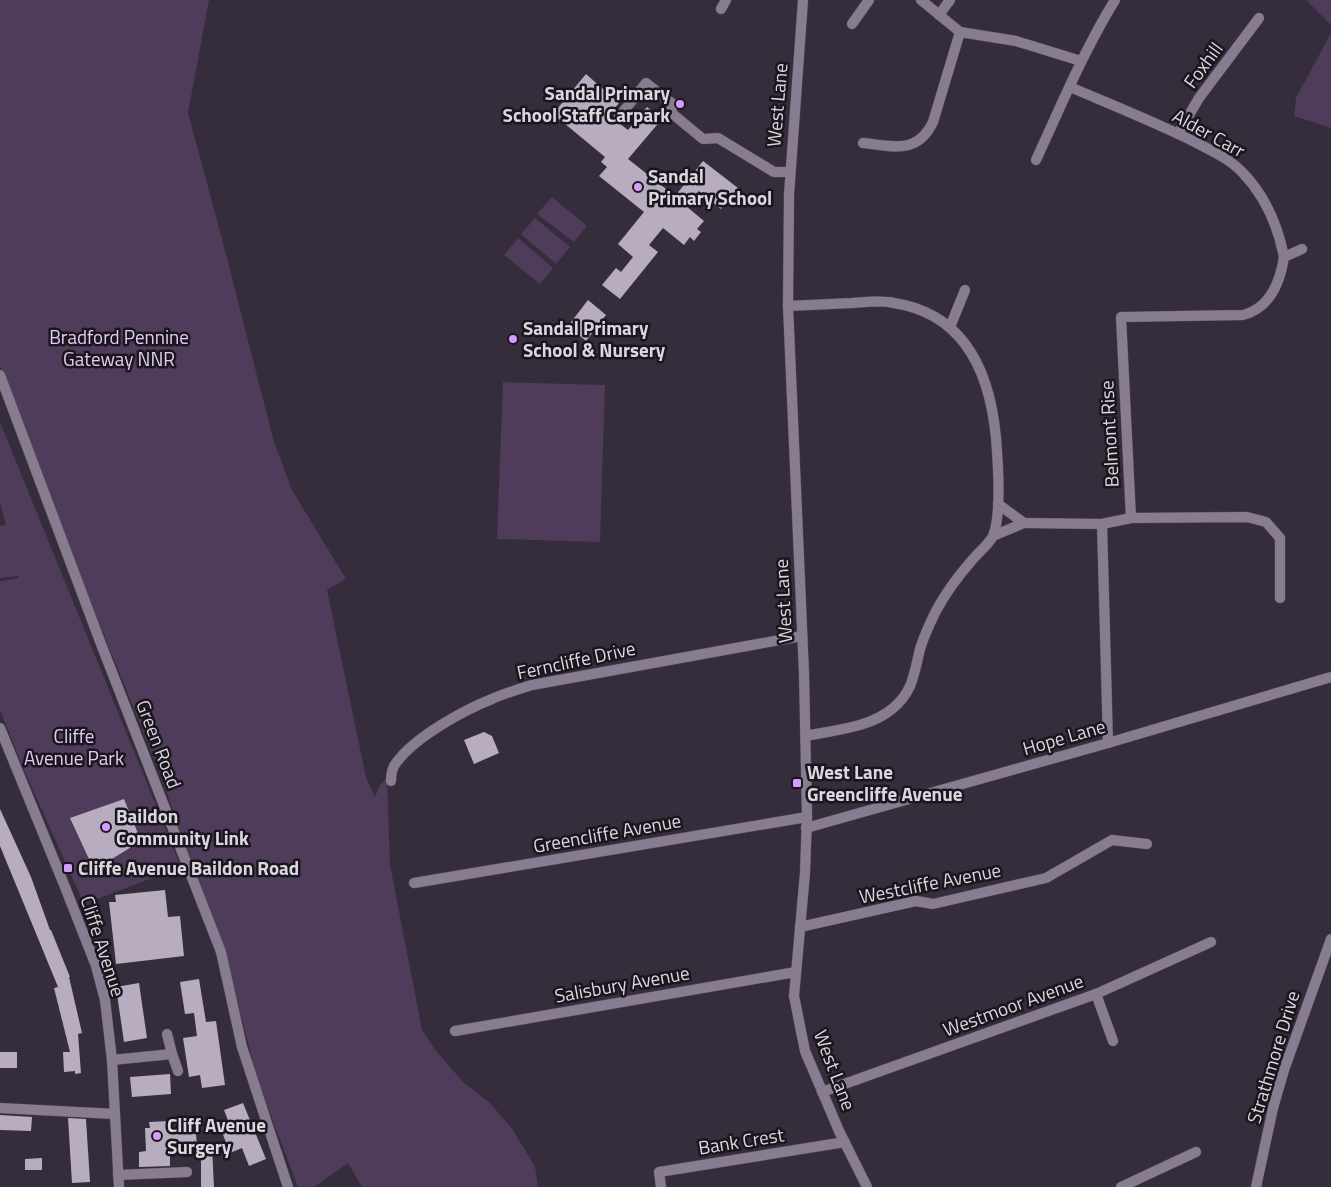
<svg xmlns="http://www.w3.org/2000/svg" width="1331" height="1187" viewBox="0 0 1331 1187" font-family="'Titillium Web',sans-serif">
  <style>
    .green { fill: #4e3c5a }
    .building { fill: #b8adc0 }
    .lines { fill: none; stroke-linecap: round; stroke-linejoin: round }
    .minor-casing { stroke: #524a57; stroke-width: 11 }
    .tertiary-casing { stroke: #524a57; stroke-width: 11 }
    .minor { stroke: #887d90; stroke-width: 10 }
    .tertiary { stroke: #887d90; stroke-width: 10 }
    .poi-dot { fill: #d59cfb; stroke: #1a161d; stroke-width: 2 }
    .labels { text-anchor: middle; stroke-width: 5; stroke-linejoin: round; paint-order: stroke }
    .street-label { font-size: 19px; fill: #dcd6e0; stroke: #1a161d }
    .poi-label { font-size: 19px; font-weight: bold; fill: #dcd6e0; stroke: #1a161d; text-anchor: start }
    .park-label { font-size: 19px; fill: #e5caf9; stroke: #1a161d }
  </style>
  <rect width="100%" height="100%" fill="#352c3c"/>
  <g class="green">
    <path d="M0 0H209L188 113 221 235 274 442 292 490 346 579 327 590 366 777 375 797 380 785 387 778 390 865 422 1030 437 1052 463 1082 490 1103 513 1130 535 1167 538 1187H362L348 1163 314 1187H298L257 1079 229 967 221 952 160 773 39 475 0 366Z"/>
    <path d="M1306 0H1331V25Z"/>
    <path d="M1331 33V128L1294 116 1296 98Z"/>
    <path d="M552 197 587 226 574 242 537 214Z"/>
    <path d="M535 218 570 247 556 264 521 234Z"/>
    <path d="M518 238 553 268 540 284 504 255Z"/>
    <path d="M503 382 605 385 600 542 497 539Z"/>
    <path d="M0 422 181 867 84 904 24 770 0 710V581L19 578 18 576 0 578V526L6 525 0 503Z"/>
  </g>
  <g class="building">
    <path d="M586 74 619 103 609 115 615 123 620 124 628 130 647 107 662 119 628 159 675 196 703 161 738 188 721 209 699 191 686 206 704 221 697 229 701 232 694 241 690 237 684 245 663 228 649 245 658 252 620 299 602 285 616 268 621 272 633 257 618 244 644 212 599 176 607 167 601 162 605 157 553 114Z"/>
    <path d="M588 300 606 315 586 341 568 326Z"/>
    <path d="M484 732 492 736 499 753 474 764 464 740Z"/>
    <path d="M124 799 141 841 94 870 70 818Z"/>
    <path d="M0 809 31 877 50 930H51L70 977H69L82 1033 78 1034 81 1073 75 1074V1071L64 1072 63 1052H70L54 988 58 987 0 846Z"/>
    <path d="M165 890 168 917 180 916 184 956 116 964 109 902H116L115 895Z"/>
    <path d="M199 979 206 1022 216 1021 225 1085 202 1088 200 1075 189 1077 183 1038 197 1036 194 1013 185 1014 180 982Z"/>
    <path d="M139 983 147 1038 124 1042 116 987Z"/>
    <rect x="0" y="1052" width="17" height="16"/>
    <path d="M170 1074 171 1094 132 1097 130 1077Z"/>
    <path d="M243 1103 266 1159 249 1166 242 1148 230 1153 222 1132 231 1128 224 1110Z"/>
    <path d="M0 1115 32 1117 31 1131 0 1130Z"/>
    <path d="M68 1118 86 1119 90 1182 72 1183Z"/>
    <path d="M169 1121V1134L196 1133 197 1150 170 1151V1166L139 1167V1152L146 1151 145 1128H150L149 1122Z"/>
    <path d="M212 1147 214 1187H201V1162L198 1148Z"/>
    <path d="M42 1158V1170H25V1159Z"/>
  </g>
  <g class="lines">
    <g class="minor-casing">
      <g id="minor">
        <path d="M921 0 960 32 1016 41 1081 61"/>
        <path d="M721 9 726 0"/>
        <path d="M939 15 950 0"/>
        <path d="M852 24 869 0"/>
        <path d="M1070 87C1112 105 1155 122 1195 142 1212 151 1230 159 1243 173 1265 196 1278 226 1284 257"/>
        <path d="M619 117 646 83 674 105 669 111 703 139 718 138 774 172H789"/>
        <path d="M1178 134 1199 98 1259 18"/>
        <path d="M863 143C893 146 917 155 933 122L960 32"/>
        <path d="M1036 160C1061 106 1084 50 1115 0"/>
        <path d="M788 306C809 305 831 304 852 303 866 302 880 300 894 303 965 314 990 373 996 438 998 462 1002 514 993 536 989 544 979 552 973 559 959 575 946 592 936 611 930 623 924 636 920 649 914 674 913 692 892 709 869 728 834 730 806 736"/>
        <path d="M950 327 965 290"/>
        <path d="M0 375 101 644 221 952 242 1047 288 1187"/>
        <path d="M1131 518 1247 517 1266 522 1280 538V598"/>
        <path d="M1024 523 1102 524"/>
        <path d="M993 536 1024 523 998 504"/>
        <path d="M0 728 65 887 96 966 105 1000 112 1060 119 1187"/>
        <path d="M1108 743 1102 524 1131 518 1121 317 1243 315C1270 308 1280 283 1284 257L1302 249"/>
        <path d="M391 781C391 774 392 768 396 763 415 737 462 711 492 699 505 693 519 689 532 685L802 636"/>
        <path d="M806 828 1108 743 1331 677"/>
        <path d="M414 883 807 817"/>
        <path d="M800 927 916 901 933 904 1046 878 1112 840 1147 844"/>
        <path d="M1096 994 1113 1041"/>
        <path d="M455 1031 796 972"/>
        <path d="M172 1054 178 1071"/>
        <path d="M112 1060 172 1054 167 1034"/>
        <path d="M822 1092 1096 994 1211 942"/>
        <path d="M0 1108 115 1114"/>
        <path d="M118 1175 187 1172"/>
        <path d="M661 1187 659 1172 845 1142"/>
        <path d="M1121 1187 1196 1152"/>
        <path d="M1256 1187 1273 1108 1284 1070 1331 939"/>
      </g>
    </g>
    <g class="tertiary-casing">
      <path id="tertiary" d="M803 0 789 195 788 306 804 673 807 817 805 873 794 996 805 1051 839 1131 867 1187"/>
    </g>
    <use href="#minor" class="minor"/>
    <use href="#tertiary" class="tertiary"/>
  </g>
  <g class="poi-dot">
    <circle cx="680" cy="104" r="5"/>
    <circle cx="638" cy="187" r="5"/>
    <circle cx="513" cy="339" r="5"/>
    <rect x="792" y="778" width="10" height="10" rx="2.5"/>
    <circle cx="106" cy="827" r="5"/>
    <rect x="63" y="863" width="10" height="10" rx="2.5"/>
    <circle cx="157" cy="1136" r="5"/>
  </g>
  <g class="labels">
    <g class="street-label">
      <text transform="translate(1203 65) rotate(-54)" y="7">Foxhill</text>
      <text transform="translate(777 105) rotate(-85)" y="7">West Lane</text>
      <text transform="translate(1209 133) rotate(29)" y="7">Alder Carr</text>
      <text transform="translate(1109 434) rotate(-93)" y="7">Belmont Rise</text>
      <text transform="translate(783 601) rotate(-93)" y="7">West Lane</text>
      <text transform="translate(576 660) rotate(-12)" y="7">Ferncliffe Drive</text>
      <text transform="translate(1064 737) rotate(-16)" y="7">Hope Lane</text>
      <text transform="translate(159 744) rotate(69)" y="7">Green Road</text>
      <text transform="translate(607 833) rotate(-10)" y="7">Greencliffe Avenue</text>
      <text transform="translate(930 883) rotate(-11)" y="7">Westcliffe Avenue</text>
      <text transform="translate(103 946) rotate(72)" y="7">Cliffe Avenue</text>
      <text transform="translate(622 984) rotate(-10)" y="7">Salisbury Avenue</text>
      <text transform="translate(1013 1005) rotate(-20)" y="7">Westmoor Avenue</text>
      <text transform="translate(1273 1057) rotate(-73)" y="7">Strathmore Drive</text>
      <text transform="translate(835 1070) rotate(69)" y="7">West Lane</text>
      <text transform="translate(741 1141) rotate(-9)" y="7">Bank Crest</text>
    </g>
    <g class="poi-label">
      <text x="670" y="100" text-anchor="end">Sandal Primary<tspan x="670" dy="22">School Staff Carpark</tspan></text>
      <text x="648" y="183">Sandal<tspan x="648" dy="22">Primary School</tspan></text>
      <text x="523" y="335">Sandal Primary<tspan x="523" dy="22">School &amp; Nursery</tspan></text>
      <text x="807" y="779">West Lane<tspan x="807" dy="22">Greencliffe Avenue</tspan></text>
      <text x="116" y="823">Baildon<tspan x="116" dy="22">Community Link</tspan></text>
      <text x="78" y="875">Cliffe Avenue Baildon Road</text>
      <text x="167" y="1132">Cliff Avenue<tspan x="167" dy="22">Surgery</tspan></text>
    </g>
    <g class="park-label">
      <text x="119" y="344">Bradford Pennine<tspan x="119" dy="22">Gateway NNR</tspan></text>
      <text x="74" y="743">Cliffe<tspan x="74" dy="22">Avenue Park</tspan></text>
    </g>
  </g>
</svg>
